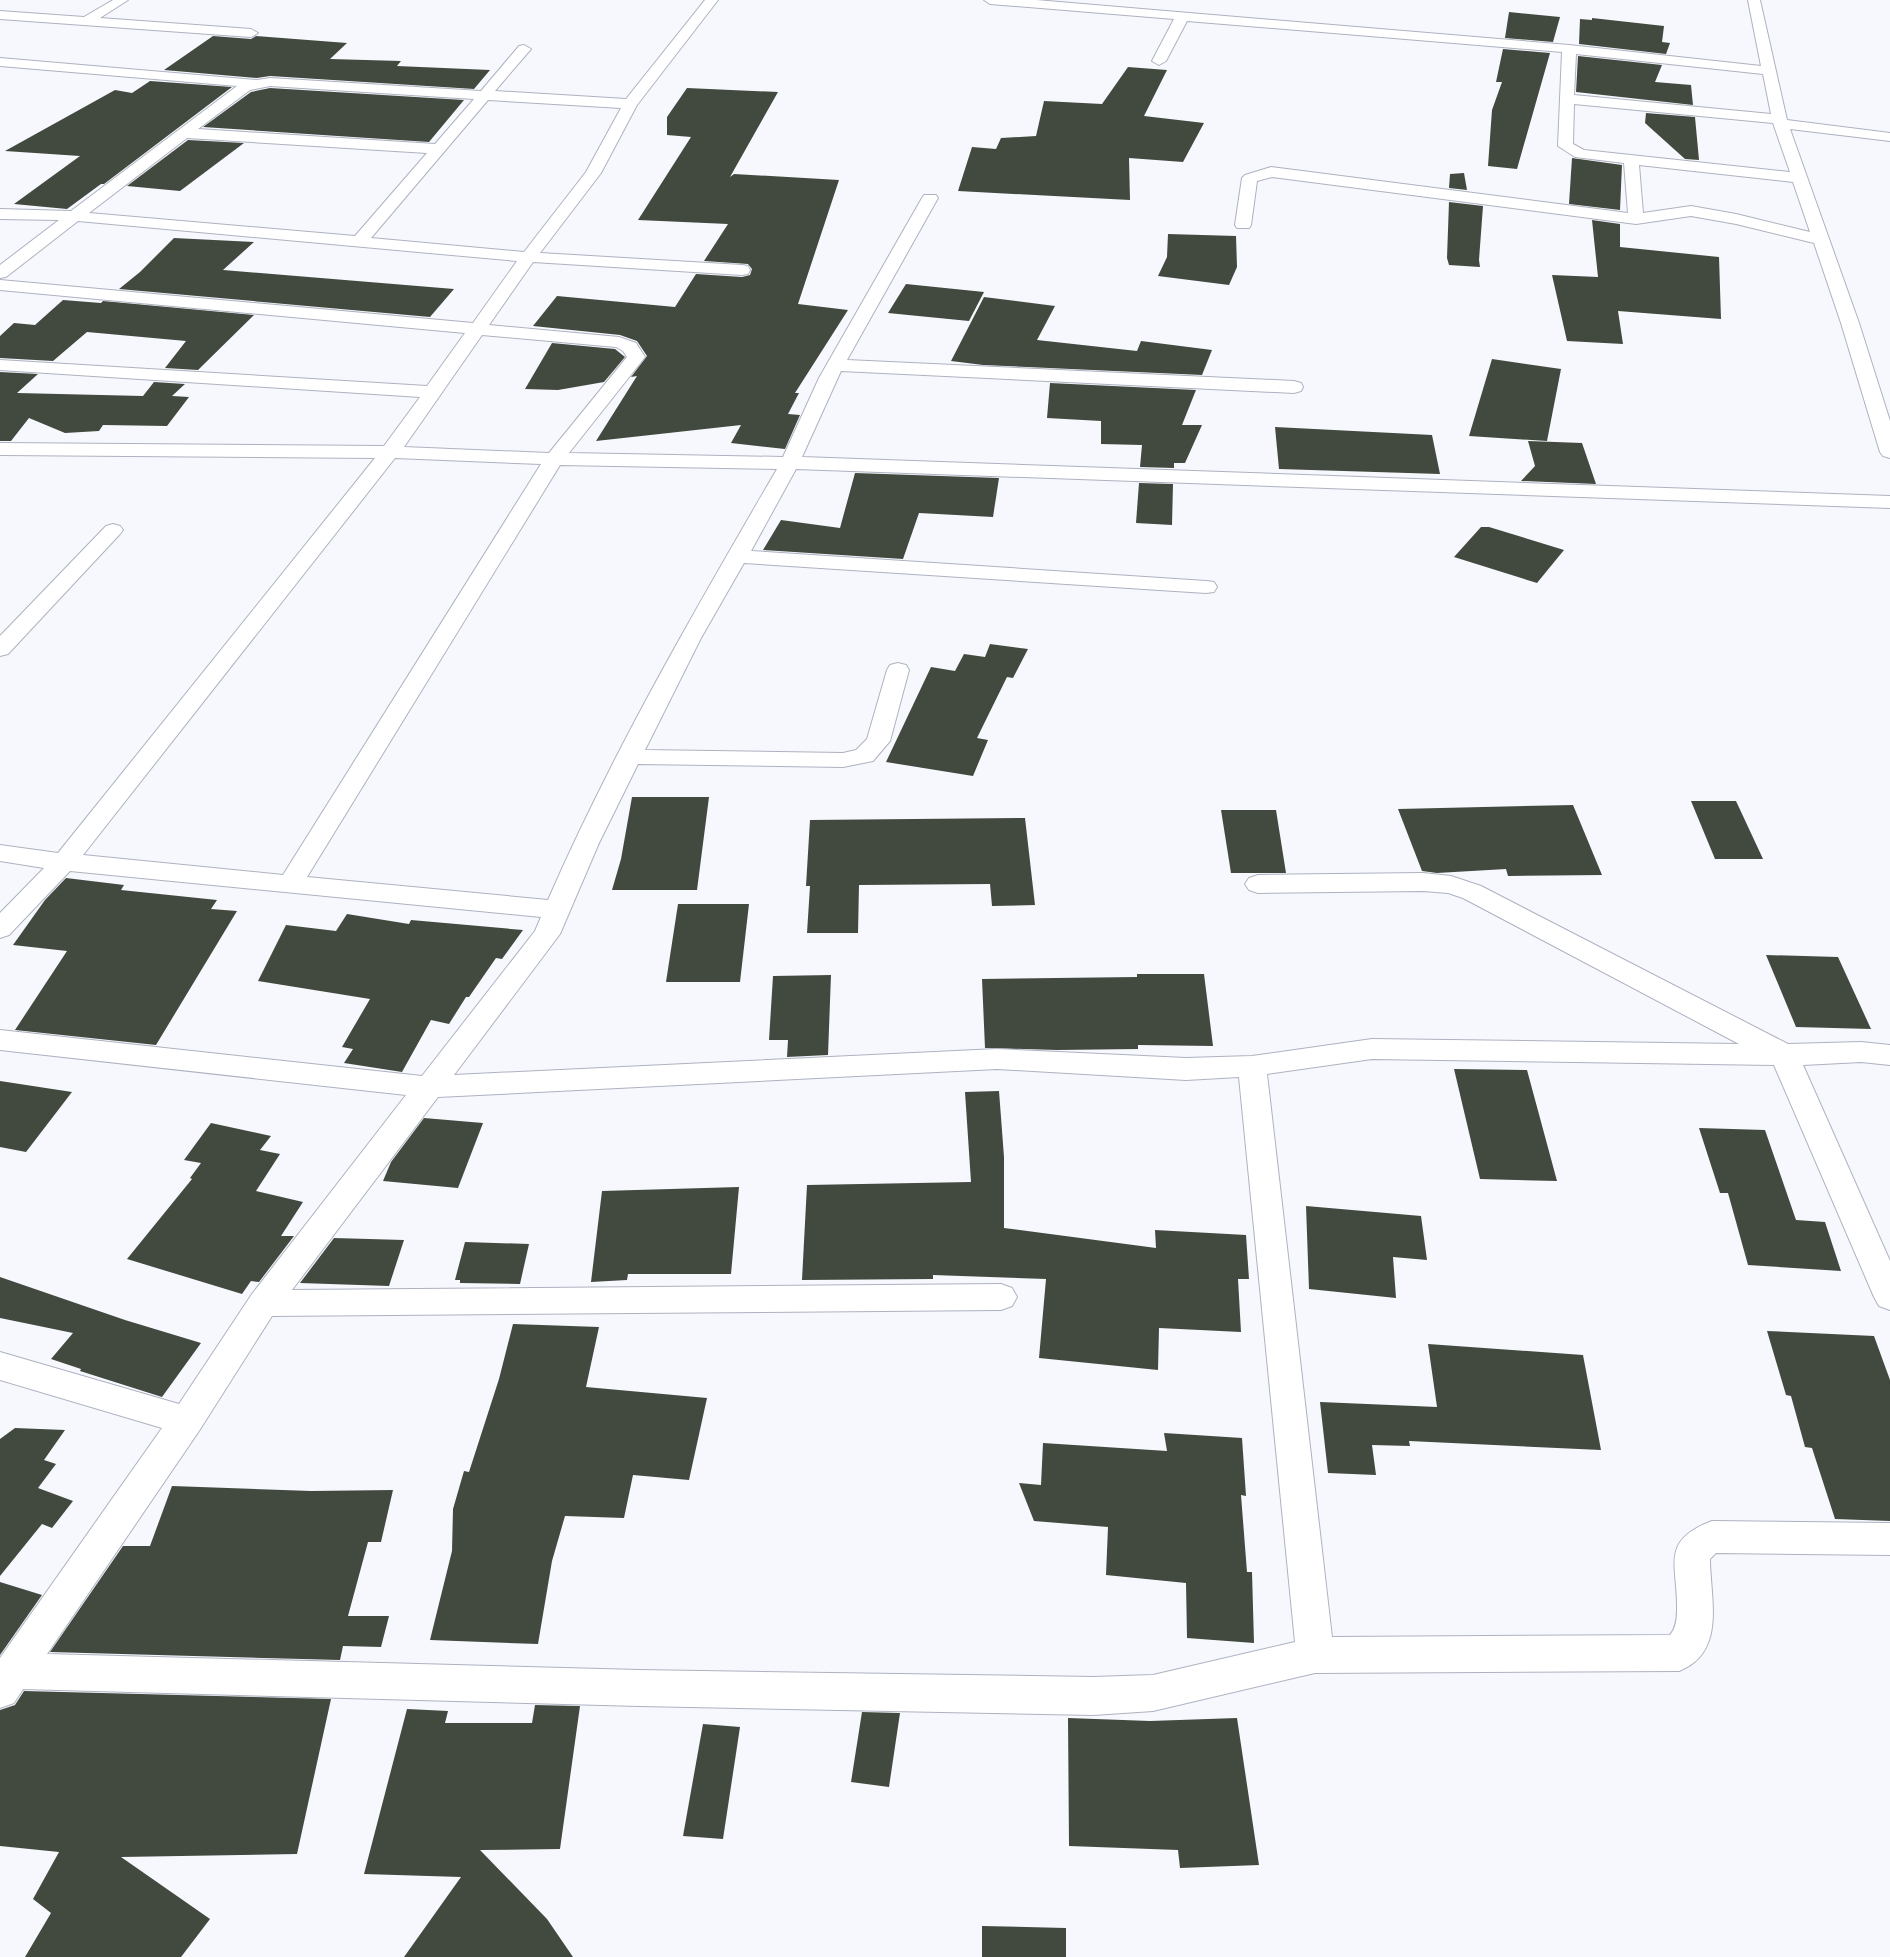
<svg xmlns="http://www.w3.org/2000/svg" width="1890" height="1957" viewBox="0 0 1890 1957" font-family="Helvetica,sans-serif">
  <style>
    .building { fill: #424a3f }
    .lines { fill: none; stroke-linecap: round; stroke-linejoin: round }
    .minor-casing { stroke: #aeb2c0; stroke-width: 2 }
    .minor { fill: #fff; fill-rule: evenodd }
  </style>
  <rect width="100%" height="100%" fill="#f6f8fe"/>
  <g class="building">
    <path d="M1509 12 1560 17 1553 42 1505 38Z"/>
    <path d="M1592 18 1664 26 1662 42 1670 43 1666 54 1579 44 1580 19 1592 20Z"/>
    <path d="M213 36 251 39 256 36 347 43 330 59 401 61 397 66 490 70 474 89 270 76 257 78 164 70Z"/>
    <path d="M1503 49 1550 53 1517 169 1488 166 1492 110 1502 82H1496Z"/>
    <path d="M1578 56 1662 65 1655 82 1691 85 1693 105 1576 92Z"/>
    <path d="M1128 67 1167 70 1144 116 1204 123 1183 162 1129 158 1130 200 958 191 972 147 996 149 1001 138 1036 136 1044 101 1102 104Z"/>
    <path d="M150 81 232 87 104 184H101L67 209 14 204 80 156 5 151 115 90 132 93Z"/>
    <path d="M270 88 464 100 429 142 203 127 251 92Z"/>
    <path d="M687 88 778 92 730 177 734 174 839 180 798 304 848 310 795 393H799L788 414 800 415 785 449 731 443 741 425 596 441 637 376 631 377 647 356 637 341 620 335 533 326 557 296 675 307 696 274 742 277 750 275 752 269 748 264 704 261 728 224 638 220 691 137 667 135V117Z"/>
    <path d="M1646 113 1695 117 1699 160 1685 159 1645 123Z"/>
    <path d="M188 140 244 143 180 191 127 186Z"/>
    <path d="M1572 158 1622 165 1620 210 1569 204Z"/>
    <path d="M1464 173 1467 190 1449 188 1450 174Z"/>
    <path d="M1449 202 1483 206 1479 260 1480 267 1449 265 1447 258Z"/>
    <path d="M1592 220 1620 224V247L1719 257 1721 319 1618 311 1623 344 1567 341 1552 275 1598 277Z"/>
    <path d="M1168 234 1236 236 1237 267 1229 285 1158 276 1167 257Z"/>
    <path d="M174 238 254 242 223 270 454 289 430 317 119 289 140 272Z"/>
    <path d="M906 284 984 292 969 321 888 313Z"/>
    <path d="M984 297 1055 306 1037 340 1137 351 1141 341 1212 350 1202 375 983 365 951 361Z"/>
    <path d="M63 300 101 303 103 301 254 315 198 370 165 368 186 341 87 332 53 361 0 358V336L14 323 35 325Z"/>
    <path d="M552 343 615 349 625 357 604 382 558 390 525 389Z"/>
    <path d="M1492 359 1561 369 1547 441 1469 436Z"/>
    <path d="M0 372 38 374 17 393 143 396 154 382 185 384 172 396 189 397 167 426 103 425 99 431 65 433 29 418 11 441H0Z"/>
    <path d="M1050 383 1196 390 1182 425H1202L1185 463H1174V468L1140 467 1142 445 1101 444V421L1047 418Z"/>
    <path d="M1275 427 1432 435 1440 474 1279 469Z"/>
    <path d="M1528 441 1582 443 1596 484 1521 481 1535 466Z"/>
    <path d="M855 473 999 478 993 517 919 513 903 559 763 550 781 520 840 528Z"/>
    <path d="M1139 483 1173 484 1172 525 1136 523Z"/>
    <path d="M1481 527H1489L1564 550 1537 583 1454 557Z"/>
    <path d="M990 644 1028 649 1013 678 1007 677 977 738 988 740 973 776 886 762 931 667 955 671 964 654 985 657Z"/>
    <path d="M632 797H709L697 890H612L621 859Z"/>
    <path d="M1691 801H1736L1763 859H1715Z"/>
    <path d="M1573 805 1602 875 1508 876 1506 869 1437 873 1422 871 1398 809Z"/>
    <path d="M1221 810H1276L1286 873H1231Z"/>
    <path d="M1025 818 1035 905 992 906 990 884 859 885 858 933H807L810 886H806L810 820Z"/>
    <path d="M66 878 124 885 121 890 217 900 211 909 237 911 156 1045 15 1030 67 951 13 945 45 900Z"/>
    <path d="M678 904H749L740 982H666Z"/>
    <path d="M347 914 409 924 411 920 523 930 502 959 496 958 469 997H466L449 1024 431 1020 402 1072 344 1063 353 1049 342 1047 370 999 258 981 286 925 336 931Z"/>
    <path d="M1766 955 1838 957 1871 1029 1796 1027Z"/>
    <path d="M1137 974H1204L1213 1046 1138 1045V1049L1057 1050 985 1048 982 979 1137 977Z"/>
    <path d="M831 975 828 1055 787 1057 788 1040H769L773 976Z"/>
    <path d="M1454 1069 1527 1070 1557 1181 1480 1179Z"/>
    <path d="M0 1081 72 1092 26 1152 0 1147Z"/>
    <path d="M999 1091 1004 1157V1228L1156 1248 1155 1230 1246 1235 1249 1279H1238L1241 1332 1159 1328 1158 1370 1039 1358 1046 1279 933 1275V1279L802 1280 807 1185 971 1182 965 1092Z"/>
    <path d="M424 1118 483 1123 458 1188 383 1181 391 1162Z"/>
    <path d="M211 1123 271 1136 260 1150 280 1154 256 1191 303 1202 281 1236H294L259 1282 251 1281 242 1294 127 1259 192 1179 190 1178 201 1163 184 1160Z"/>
    <path d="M1699 1128 1765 1130 1796 1220 1825 1222 1841 1271 1748 1265 1728 1193H1720Z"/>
    <path d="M739 1187 731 1274H628L627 1280 591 1282 602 1191Z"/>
    <path d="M1306 1206 1421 1216 1427 1260 1393 1257 1396 1298 1309 1289Z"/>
    <path d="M334 1238 404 1240 389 1286 300 1283Z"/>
    <path d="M465 1242 529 1244 520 1284 460 1283V1280H455Z"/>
    <path d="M0 1277 125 1320 201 1343 162 1397 80 1371 81 1369 51 1359 73 1333 0 1318Z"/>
    <path d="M513 1324 599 1327 586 1387 707 1398 689 1480 633 1475 624 1518 565 1516 552 1561 538 1644 430 1640 452 1551 453 1509 464 1471 469 1472 499 1379Z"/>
    <path d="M1767 1331 1874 1336 1890 1380V1521L1835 1519 1812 1448 1805 1447 1791 1396 1786 1395Z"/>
    <path d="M1428 1344 1583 1355 1601 1450 1409 1441 1410 1446 1372 1445 1376 1475 1328 1473 1320 1402 1437 1407Z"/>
    <path d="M15 1428 65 1430 44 1460 56 1464 38 1488 73 1501 52 1528 42 1524 0 1576V1439Z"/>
    <path d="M1164 1433 1242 1438 1246 1496 1241 1495 1247 1572H1252L1254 1643 1187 1638 1186 1583 1106 1575 1108 1527 1034 1521 1019 1483 1041 1485 1043 1443 1167 1451Z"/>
    <path d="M172 1486 311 1491 393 1490 381 1542H368L348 1616H389L381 1647 343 1646 340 1660 50 1652 123 1546H150Z"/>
    <path d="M0 1582 42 1595 0 1655Z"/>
    <path d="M24 1691 331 1699 297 1854 121 1857 210 1919 181 1957H25L51 1913 33 1899 59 1852 0 1846V1710L15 1705Z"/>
    <path d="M535 1705 580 1706 560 1849 480 1850 547 1919 573 1957H404L461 1877 364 1874 407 1709 448 1711 445 1723H532Z"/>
    <path d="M862 1712 900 1713 889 1787 851 1782Z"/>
    <path d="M1068 1718 1150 1721 1237 1718 1259 1865 1180 1868 1178 1850 1069 1846Z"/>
    <path d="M703 1724 740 1727 723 1839 683 1836Z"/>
    <path d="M982 1926 1066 1928V1957H982Z"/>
  </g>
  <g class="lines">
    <g class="minor-casing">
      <g id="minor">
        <path d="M113 0H128L100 18 251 29 258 33 251 37 0 19V11L84 17Z"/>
        <path d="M705 0H718L637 105 601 173 540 253 742 265 748 266 750 270 748 274 742 275 533 262 489 325 619 337 636 343 645 357 569 453 783 457 819 378 922 198 924 195H936L938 198 847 360 1294 381 1301 383 1303 387 1301 391 1294 393 841 371 802 457 1890 496V508L796 469 751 551 1206 581 1214 582 1217 587 1214 592 1206 593 744 563 701 638 645 750 843 753 856 750 867 739 887 670 890 665 898 663 906 665 909 670 890 741 873 761 843 767 638 764 599 843 560 934 454 1075 997 1049 1186 1058 1252 1056 1372 1039 1739 1044 1463 898 1448 893 1423 891 1258 893 1249 890 1245 884 1249 878 1258 875 1423 873 1451 876 1481 886 1788 1044 1861 1042 1890 1045V1065L1861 1062 1803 1065 1890 1261V1310L1879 1306 1874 1297 1774 1065 1372 1059 1267 1074 1332 1637 1670 1635C1676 1628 1677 1619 1677 1610 1678 1565 1659 1541 1712 1521L1890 1523V1555L1716 1553 1710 1559C1710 1598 1727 1652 1679 1671L1315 1673 1153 1711 1093 1715 639 1706 23 1689 14 1703 0 1708V1658L162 1428 0 1380V1352L179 1404 252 1294 406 1095 0 1050V1030L422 1076 535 931 541 917 70 871 9 935 0 938V913L44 868 0 861V845L58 853 375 458 0 455V443L384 446 420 397 0 370V360L427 386 465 333 0 290V280L473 323 517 261 78 221 6 277 0 278V265L59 220 0 219V209L71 211 237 86 0 66V58L257 80 270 78 481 91 519 46 524 45 531 49 495 91 626 99ZM270 86 474 99 435 144 198 129 250 90ZM488 100 621 108 586 172 524 252 371 238ZM187 138 427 153 355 236 89 213ZM482 335 616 347 623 351 627 357 549 453 404 447ZM395 458 541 464 283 875 83 855ZM560 465 777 469C695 610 613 751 548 900L307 877ZM997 1069 1186 1080 1239 1077 1295 1642 1153 1675 1093 1677 639 1670 47 1654 199 1431 272 1316 1001 1310 1012 1306 1017 1297 1012 1288 1001 1284 292 1290 438 1097Z"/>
        <path d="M984 0H1036L1569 45 1761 66 1748 0H1760L1787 120 1890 133V141L1790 129 1859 323 1890 421V458L1883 456 1880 452 1841 323 1814 243 1736 224 1691 216 1636 224 1272 177 1257 181 1251 225 1249 228H1237L1235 225 1242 178 1245 175 1271 167 1628 213 1624 163 1575 157 1558 146 1562 52 1187 21 1166 61 1159 65 1152 61 1174 19 990 4ZM1576 54 1763 74 1771 114 1574 95ZM1574 104 1773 123 1790 172 1584 150 1573 144ZM1639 165 1793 182 1810 232 1736 214 1691 206 1643 213Z"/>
        <path d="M113 524 120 526 123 530 120 534 8 654 0 656V636L106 526Z"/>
      </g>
    </g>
    <use href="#minor" class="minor"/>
  </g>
</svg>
